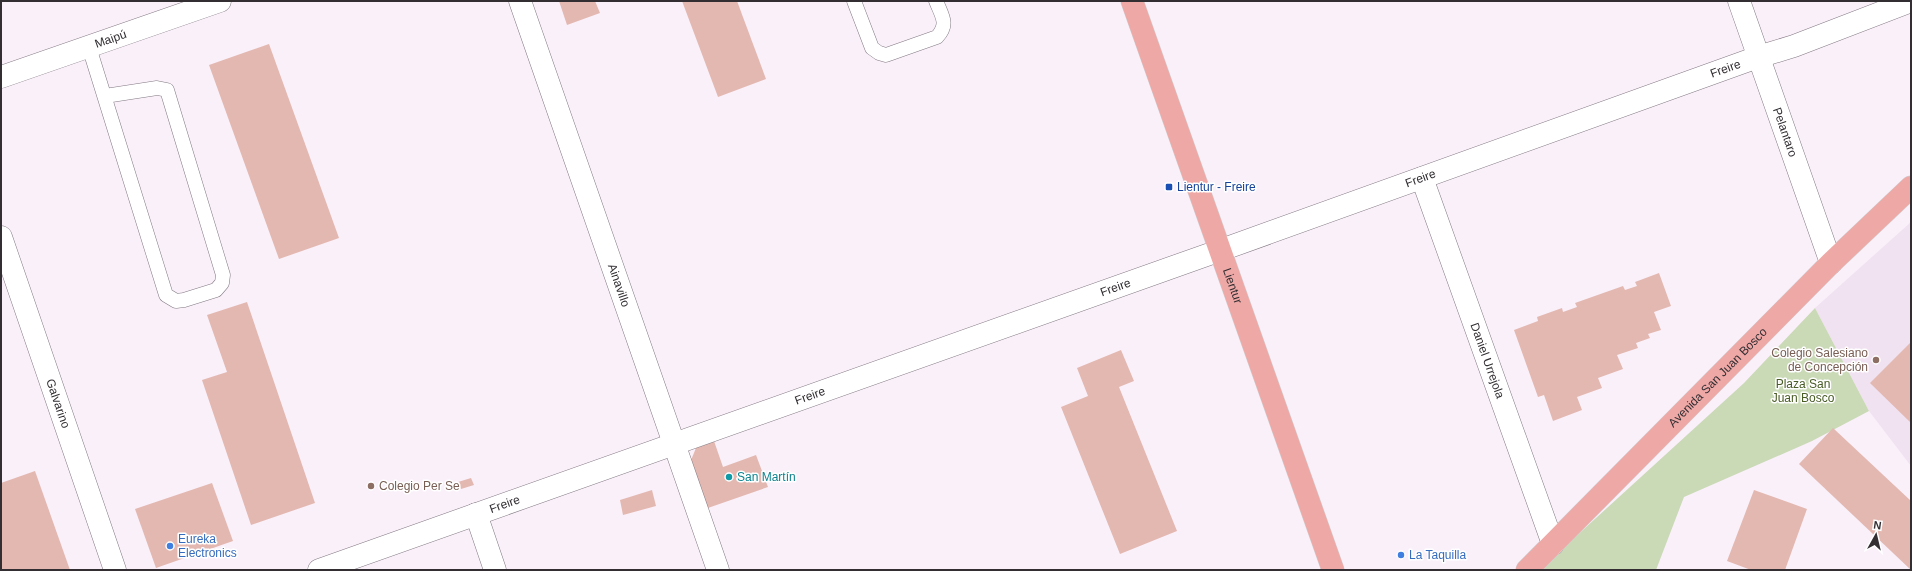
<svg xmlns="http://www.w3.org/2000/svg" width="1912" height="571" viewBox="0 0 1912 571" font-family="Helvetica,sans-serif">
  <style>
    .built { fill: #f1e2f1 }
    .green { fill: #cad9b6 }
    .building { fill: #e3b8b1 }
    .lines { fill: none; stroke-linecap: round; stroke-linejoin: round }
    .lane-casing { stroke: #827982; stroke-width: 15 }
    .street-casing { stroke: #827982; stroke-width: 23 }
    .secondary-casing { stroke: #827982; stroke-width: 23 }
    .primary-casing { stroke: #d2d1d2; stroke-width: 23 }
    .lane { stroke: #fff; stroke-width: 14 }
    .street { stroke: #fff; stroke-width: 22 }
    .secondary { stroke: #fff; stroke-width: 22 }
    .primary { stroke: #eea8a6; stroke-width: 22 }
    .transit-dot { fill: #1a4fb4; stroke: #fff; stroke-width: 1.5 }
    .education-dot { fill: #8d6e63; stroke: #fff; stroke-width: 1.5 }
    .culture-dot { fill: #0f9aa8; stroke: #fff; stroke-width: 1.5 }
    .shop-dot { fill: #3f7fe0; stroke: #fff; stroke-width: 1.5 }
    .labels { text-anchor: middle; stroke-width: 3; stroke-linejoin: round; paint-order: stroke }
    .street-label { font-size: 12px; fill: #322e32; stroke: #fff }
    .transit-label { font-size: 12px; fill: #164399; stroke: #fff; text-anchor: start }
    .education-label { font-size: 12px; fill: #785e54; stroke: #fff; text-anchor: end }
    .park-label { font-size: 12px; fill: #495c26; stroke: #fff }
    .culture-label { font-size: 12px; fill: #0d838f; stroke: #fff; text-anchor: start }
    .shop-label { font-size: 12px; fill: #366cbe; stroke: #fff; text-anchor: start }
  </style>
  <rect width="100%" height="100%" fill="#faf0fa"/>
  <path class="built" d="M1911 222V466L1869 411 1815 308Z"/>
  <path class="green" d="M1815 308 1869 411 1812 441 1684 497 1656 570H1539L1744 383Z"/>
  <g class="building">
    <path d="M559 1H595L600 13 567 25Z"/>
    <path d="M682 1H737L766 79 718 97Z"/>
    <path d="M269 44 339 238 279 259 209 65Z"/>
    <path d="M1659 273 1671 306 1654 312 1661 330 1648 334 1650 338 1636 343 1638 348 1617 355 1623 369 1598 378 1602 388 1577 397 1582 410 1553 421 1544 395 1538 397 1514 330 1538 321 1537 317 1562 308 1563 312 1577 307 1575 303 1623 286 1625 290 1637 286 1635 282Z"/>
    <path d="M247 302 315 503 251 525 202 380 227 372 207 315Z"/>
    <path d="M1911 342V423L1870 383Z"/>
    <path d="M1121 350 1134 381 1119 387 1177 531 1120 554 1061 407 1088 396 1077 368Z"/>
    <path d="M1833 428 1911 501V570L1799 464Z"/>
    <path d="M714 441 723 467 756 455 768 487 705 509 689 465 696 448Z"/>
    <path d="M35 471 70 570H1V483Z"/>
    <path d="M471 478 474 485 461 489 458 482Z"/>
    <path d="M212 483 233 541 156 568 135 509Z"/>
    <path d="M652 490 656 506 623 515 620 500Z"/>
    <path d="M1754 490 1807 509 1785 570H1751L1727 561Z"/>
  </g>
  <g class="lines">
    <g class="lane-casing">
      <g id="lane">
        <path d="M854 1 872 48 879 53 886 55 937 37C949 24 942 16 936 1"/>
        <path d="M89 47 166 295 176 301 184 300 216 290 222 283 223 275 167 90 157 88 105 96"/>
      </g>
    </g>
    <g class="street-casing">
      <g id="street">
        <path id="s1" d="M520 1 718 570"/>
        <path id="s2" d="M1422 178 1553 544"/>
        <path id="s3" d="M1 237 115 570"/>
        <path d="M476 514 495 570"/>
      </g>
    </g>
    <g class="secondary-casing">
      <g id="secondary">
        <path id="s4" d="M1739 1 1831 263"/>
        <path id="s5" d="M1 77 220 1"/>
        <path id="s6" d="M319 570 1221 250 1758 57 1794 46 1911 1"/>
      </g>
    </g>
    <g class="primary-casing">
      <g id="primary">
        <path id="s7" d="M1132 1 1333 570"/>
        <path id="s8" d="M1527 570 1831 263 1911 187"/>
      </g>
    </g>
    <use href="#lane" class="lane"/>
    <use href="#street" class="street"/>
    <use href="#secondary" class="secondary"/>
    <use href="#primary" class="primary"/>
  </g>
  <rect class="transit-dot" x="1165" y="183" width="8" height="8" rx="2"/>
  <g class="education-dot">
    <circle cx="1876" cy="360" r="4"/>
    <circle cx="371" cy="486" r="4"/>
  </g>
  <circle class="culture-dot" cx="729" cy="477" r="4"/>
  <g class="shop-dot">
    <circle cx="170" cy="546" r="4"/>
    <circle cx="1401" cy="555" r="4"/>
  </g>
  <g class="labels">
    <g class="street-label">
      <text dy="4" stroke="none"><textPath href="#s5" startOffset="116">Maipú</textPath></text>
      <text dy="4" stroke="none"><textPath href="#s6" startOffset="1493">Freire</textPath></text>
      <text dy="4" stroke="none"><textPath href="#s4" startOffset="139">Pelantaro</textPath></text>
      <text dy="4" stroke="none"><textPath href="#s6" startOffset="1169">Freire</textPath></text>
      <text dy="4" stroke="none"><textPath href="#s1" startOffset="301">Ainavillo</textPath></text>
      <text dy="4" stroke="none"><textPath href="#s7" startOffset="302">Lientur</textPath></text>
      <text dy="4" stroke="none"><textPath href="#s6" startOffset="845">Freire</textPath></text>
      <text dy="4" stroke="none"><textPath href="#s2" startOffset="194">Daniel Urrejola</textPath></text>
      <text dy="4" stroke="none"><textPath href="#s8" startOffset="271">Avenida San Juan Bosco</textPath></text>
      <text dy="4" stroke="none"><textPath href="#s6" startOffset="521">Freire</textPath></text>
      <text dy="4" stroke="none"><textPath href="#s3" startOffset="176">Galvarino</textPath></text>
      <text dy="4" stroke="none"><textPath href="#s6" startOffset="197">Freire</textPath></text>
    </g>
    <g class="transit-label">
      <text x="1177" y="191">Lientur - Freire</text>
    </g>
    <g class="education-label">
      <text x="1868" y="357">Colegio Salesiano<tspan x="1868" dy="14">de Concepción</tspan></text>
      <text x="379" y="490" text-anchor="start">Colegio Per Se</text>
    </g>
    <g class="park-label">
      <text x="1803" y="388">Plaza San<tspan x="1803" dy="14">Juan Bosco</tspan></text>
    </g>
    <g class="culture-label">
      <text x="737" y="481">San Martín</text>
    </g>
    <g class="shop-label">
      <text x="178" y="543">Eureka<tspan x="178" dy="14">Electronics</tspan></text>
      <text x="1409" y="559">La Taquilla</text>
    </g>
  </g>
  <rect width="1912" height="571" fill="none" stroke="#322e32" stroke-width="4"/>
  <g transform="translate(1876 535) rotate(8)" stroke="#ffffff" stroke-width="3" paint-order="stroke">
  <path d="M0-3L7 15L0 10L-7 15Z" fill="#322e32"/>
  <text y="-6" font-size="11" font-weight="bold" text-anchor="middle" fill="#322e32">N</text>
  </g>
</svg>
